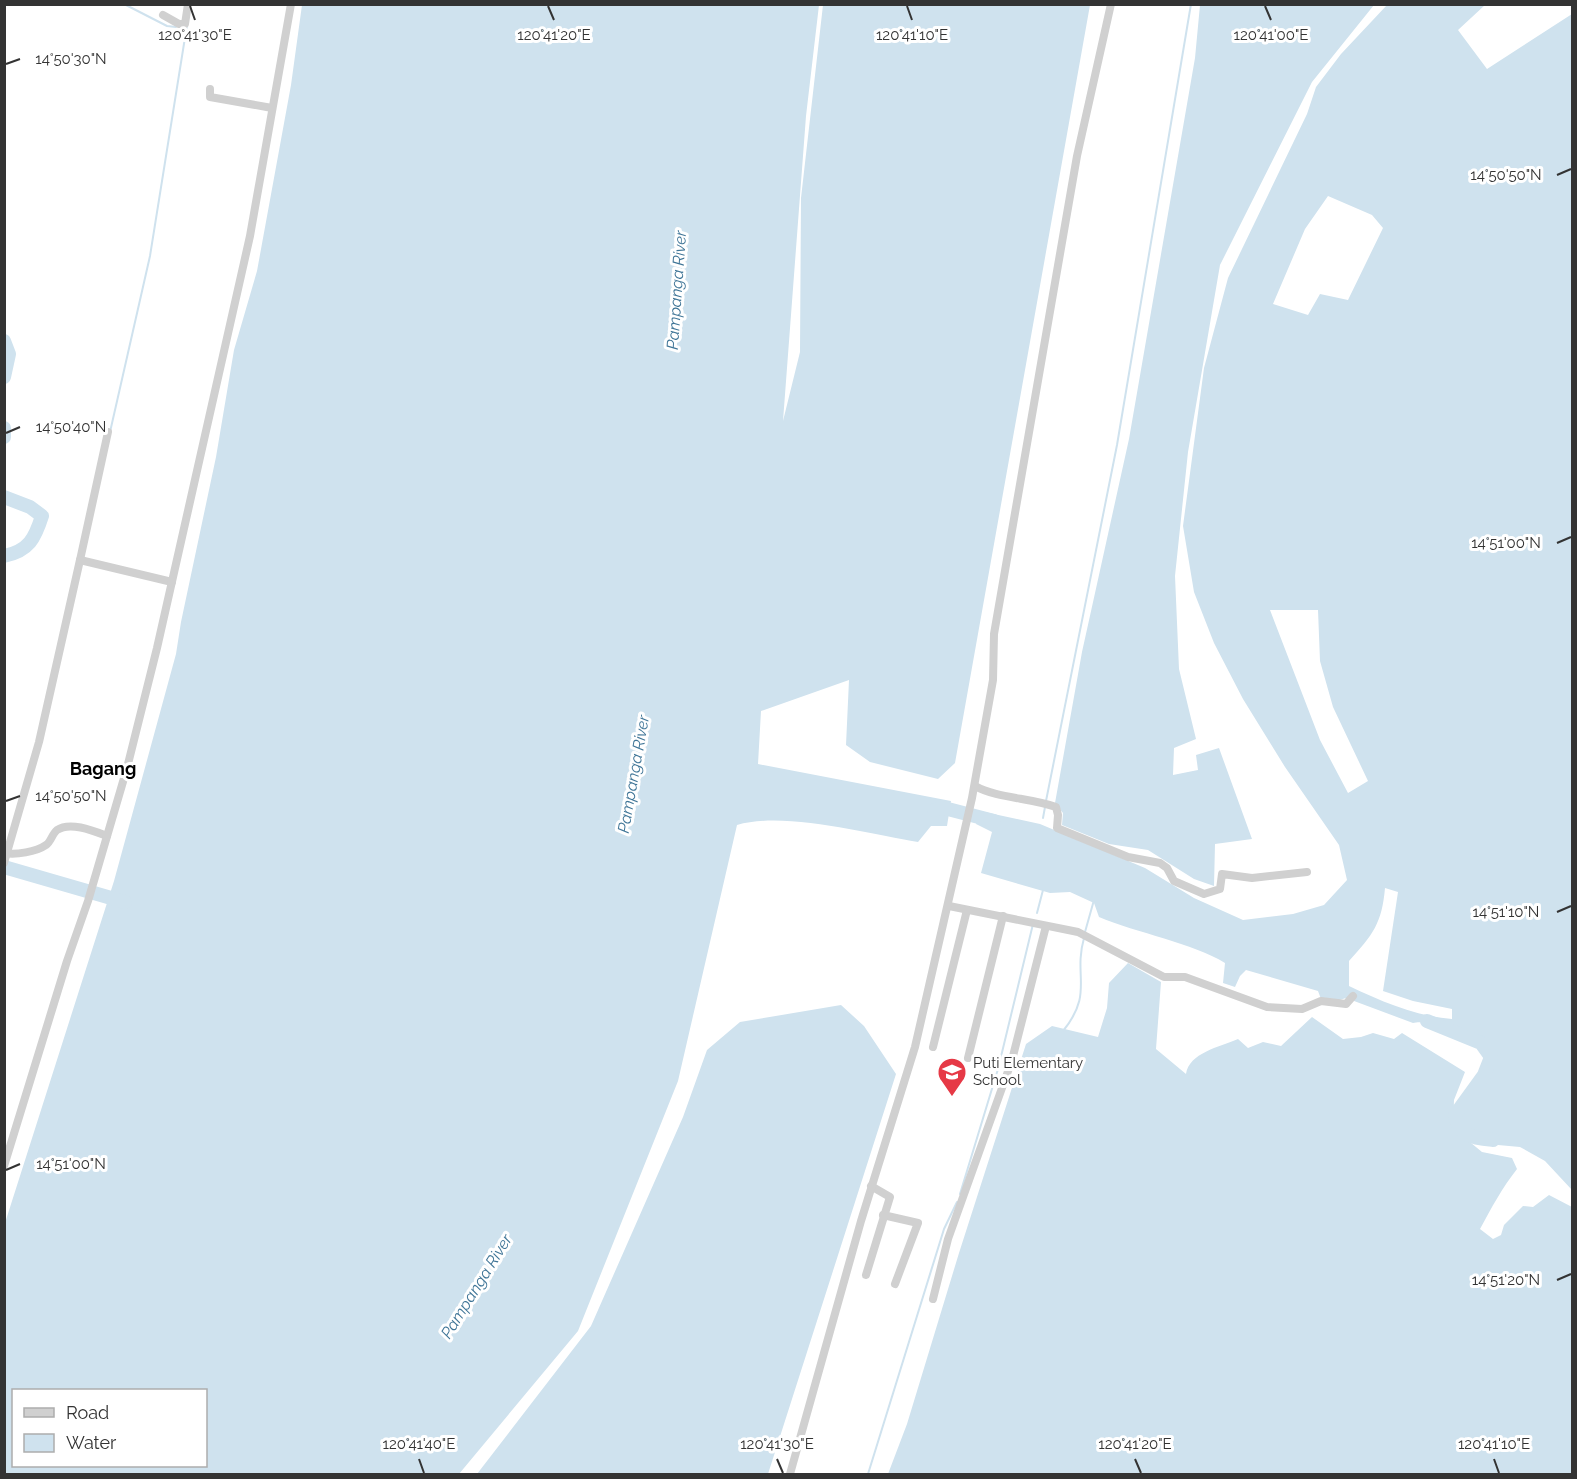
<svg xmlns="http://www.w3.org/2000/svg" width="1577" height="1479" viewBox="0 0 1577 1479" font-family="Raleway,sans-serif">
  <style>
    .water { fill: #cfe2ee; fill-rule: evenodd }
    .lines { fill: none; stroke-linecap: round; stroke-linejoin: round }
    .stream { stroke: #cfe2ee; stroke-width: 2 }
    .river { stroke: #cfe2ee; stroke-width: 14 }
    .minor { stroke: #d0d0d0; stroke-width: 8 }
    .ticks { fill: none; stroke: #333; stroke-width: 2 }
    .labels { text-anchor: middle; stroke-width: 6; stroke-linejoin: round; paint-order: stroke }
    .poi-label { font-size: 15px; fill: #333; stroke: #fff; text-anchor: start }
    .water-label { font-size: 16px; font-style: italic; fill: #3f7597; stroke: #fff }
    .quarter-label { font-size: 18px; font-weight: bold; fill: #000; stroke: #fff }
    .ticks-label { font-size: 15px; text-anchor: middle; fill: #333; stroke: #fff; stroke-width: 6; stroke-linejoin: round; paint-order: stroke }
  </style>
  <rect width="100%" height="100%" fill="#fff"/>
  <g class="water">
    <path d="M302 5H819L806 116 783 421 800 352 801 198 823 5H1090L955 763 938 779 870 762 846 745 849 680 761 711 758 764 951 801 947 826H931L918 842C869 834 784 811 737 825L678 1081 578 1331 459 1474H5V1223L114 881 176 654 181 622 216 457 234 350 257 271 291 85ZM206 1390V1466H14V1390Z"/>
    <path d="M1200 5H1374L1312 82 1220 265 1188 452 1175 576 1179 669 1196 739 1174 748 1173 775 1198 770 1196 755 1219 748 1252 839 1215 844 1214 886 1194 879 1148 850 1109 844 1062 825 1063 813 1055 803 1082 652 1129 439 1195 58Z"/>
    <path d="M1387 5H1485L1458 30 1487 69 1572 14V1190L1545 1161 1520 1147 1487 1144 1462 1132 1456 1113 1482 1080 1495 1058C1492 1053 1489 1045 1485 1042 1474 1032 1427 1019 1413 1023L1346 998 1333 1002 1321 999 1318 991 1246 970 1240 976 1235 987 1223 983 1225 963C1193 943 1137 933 1099 917L1094 903 1070 892 1050 893 981 873 992 832 976 824 980 811 1040 824 1145 868 1194 898 1243 920 1293 914 1324 905 1347 880 1339 845 1285 767 1243 699 1214 643 1194 592 1183 526 1204 368 1228 278 1307 114 1316 87 1341 54ZM1328 196 1372 215 1383 228 1348 300 1320 294 1308 315 1273 304 1305 229ZM1270 610H1318L1320 661 1333 707 1368 781 1348 793 1320 740ZM1385 888 1398 892 1383 991 1413 1001 1452 1009V1019C1415 1016 1383 1002 1349 986V961C1373 935 1382 923 1385 888Z"/>
    <path d="M1128 963 1161 982 1156 1049 1186 1074C1189 1053 1219 1047 1238 1039L1248 1048 1263 1042 1281 1046 1312 1017 1343 1039 1361 1037 1373 1033 1394 1039 1402 1033 1465 1072 1454 1100 1453 1128 1482 1152 1512 1158 1517 1169C1502 1188 1492 1207 1480 1229L1493 1239 1501 1235 1504 1225 1523 1206 1533 1207 1549 1195 1572 1207V1474H888L907 1424 959 1253 1026 1044 1052 1026 1098 1037 1107 1008 1109 983Z"/>
    <path d="M841 1005 864 1026 896 1074 768 1474H477L591 1326 683 1117 707 1050 740 1022Z"/>
  </g>
  <g class="lines">
    <g class="stream">
      <path d="M124 4 167 26 176 27"/>
      <path d="M110 432 150 256 187 25"/>
      <path d="M1046 801 1117 445 1191 4"/>
      <path d="M1043 818 1045 807"/>
      <path d="M4 875 8 864"/>
      <path d="M1037 913 1043 890"/>
      <path d="M1085 932 1094 900"/>
      <path d="M1063 1031C1094 993 1073 977 1084 938"/>
      <path d="M960 1194 998 1069 1033 924"/>
      <path d="M868 1474 944 1229 957 1202"/>
    </g>
    <g class="river">
      <path d="M4 341 9 354 4 377"/>
      <path d="M4 428V437"/>
      <path d="M4 497 30 507 42 516C35 538 29 551 4 556"/>
      <path d="M934 810 944 808 994 821"/>
      <path d="M4 867 125 902"/>
      <path d="M1427 1021 1481 1043 1491 1057 1484 1075 1455 1115C1459 1137 1473 1138 1493 1140"/>
    </g>
    <g class="minor">
      <path d="M163 15 179 24H185L188 4"/>
      <path d="M210 89V97L272 108"/>
      <path d="M80 560 108 432"/>
      <path d="M975 786C996 798 1031 798 1056 807L1058 815 1057 828 1128 857 1160 863 1167 868 1174 881 1204 894 1220 889 1222 874 1252 878 1307 872"/>
      <path d="M4 853C16 855 36 852 46 845 51 842 52 834 57 830 70 821 94 831 107 836"/>
      <path d="M4 863 39 742 80 560 172 582"/>
      <path d="M949 906 1078 932 1164 977H1185L1267 1007 1302 1009 1321 1001 1346 1004 1353 996"/>
      <path d="M933 1047 967 910"/>
      <path d="M968 1058 1003 916"/>
      <path d="M4 1166 67 961 88 901 127 768 157 648 250 236 291 4"/>
      <path d="M883 1215 918 1223 895 1284"/>
      <path d="M866 1275 890 1197 871 1186"/>
      <path d="M933 1299 948 1239 1012 1060 1046 926"/>
      <path d="M790 1474 861 1221 915 1047 972 798 993 680 994 634 1077 156 1111 4"/>
    </g>
  </g>
  <path class="ticks" d="M190 6 195 20M548 6 554 20M907 6 912 20M1265 6 1271 20M6 64 20 59M1557 175 1571 169M6 433 20 427M1557 543 1571 537M6 801 20 796M1557 912 1571 906M6 1170 20 1164M1557 1280 1571 1274M419 1459 424 1473M777 1459 783 1473M1135 1459 1141 1473M1494 1459 1499 1473"/>
  <defs>
    <g id="school-pin" transform="scale(1.5)"><path d="M0 17L-7.5 6A9.5 9.5 0 1 1 7.5 6Z" fill="#e63946" stroke="#fff"/><path d="M0-5L7-2L0 1L-7-2ZM-4 1L0 2.5L4 1V4Q0 6-4 4Z" fill="#fff"/></g>
  </defs>
  <g fill-rule="evenodd">
    <use href="#school-pin" x="952" y="1072"/>
  </g>
  <g class="labels">
    <g class="poi-label">
      <text x="973" y="1068">Puti Elementary<tspan x="973" dy="17">School</tspan></text>
    </g>
    <g class="water-label">
      <text transform="translate(676 290) rotate(-86)" y="6">Pampanga River</text>
      <text transform="translate(633 774) rotate(-80)" y="6">Pampanga River</text>
      <text transform="translate(476 1286) rotate(-58)" y="6">Pampanga River</text>
    </g>
    <g class="quarter-label">
      <text x="103" y="775">Bagang</text>
    </g>
  </g>
  <g class="ticks-label">
    <text x="195" y="40">120°41'30"E</text>
    <text x="554" y="40">120°41'20"E</text>
    <text x="912" y="40">120°41'10"E</text>
    <text x="1271" y="40">120°41'00"E</text>
    <text x="71" y="64">14°50'30"N</text>
    <text x="1506" y="180">14°50'50"N</text>
    <text x="71" y="432">14°50'40"N</text>
    <text x="1506" y="548">14°51'00"N</text>
    <text x="71" y="801">14°50'50"N</text>
    <text x="1506" y="917">14°51'10"N</text>
    <text x="71" y="1169">14°51'00"N</text>
    <text x="1506" y="1285">14°51'20"N</text>
    <text x="419" y="1449">120°41'40"E</text>
    <text x="777" y="1449">120°41'30"E</text>
    <text x="1135" y="1449">120°41'20"E</text>
    <text x="1494" y="1449">120°41'10"E</text>
  </g>
  <rect width="1577" height="1479" fill="none" stroke="#333333" stroke-width="12"/>
  <rect x="12" y="1389" width="195" height="78" fill="#ffffff" stroke="#adadad" stroke-width="1.5"/>
  <rect x="24" y="1408" width="30" height="9" fill="#d0d0d0" stroke="#adadad" stroke-width="1.5"/>
  <text x="66" y="1419" font-size="18" fill="#333333">Road</text>
  <rect x="24" y="1434" width="30" height="18" fill="#cfe2ee" stroke="#adadad" stroke-width="1.5"/>
  <text x="66" y="1449" font-size="18" fill="#333333">Water</text>
</svg>
